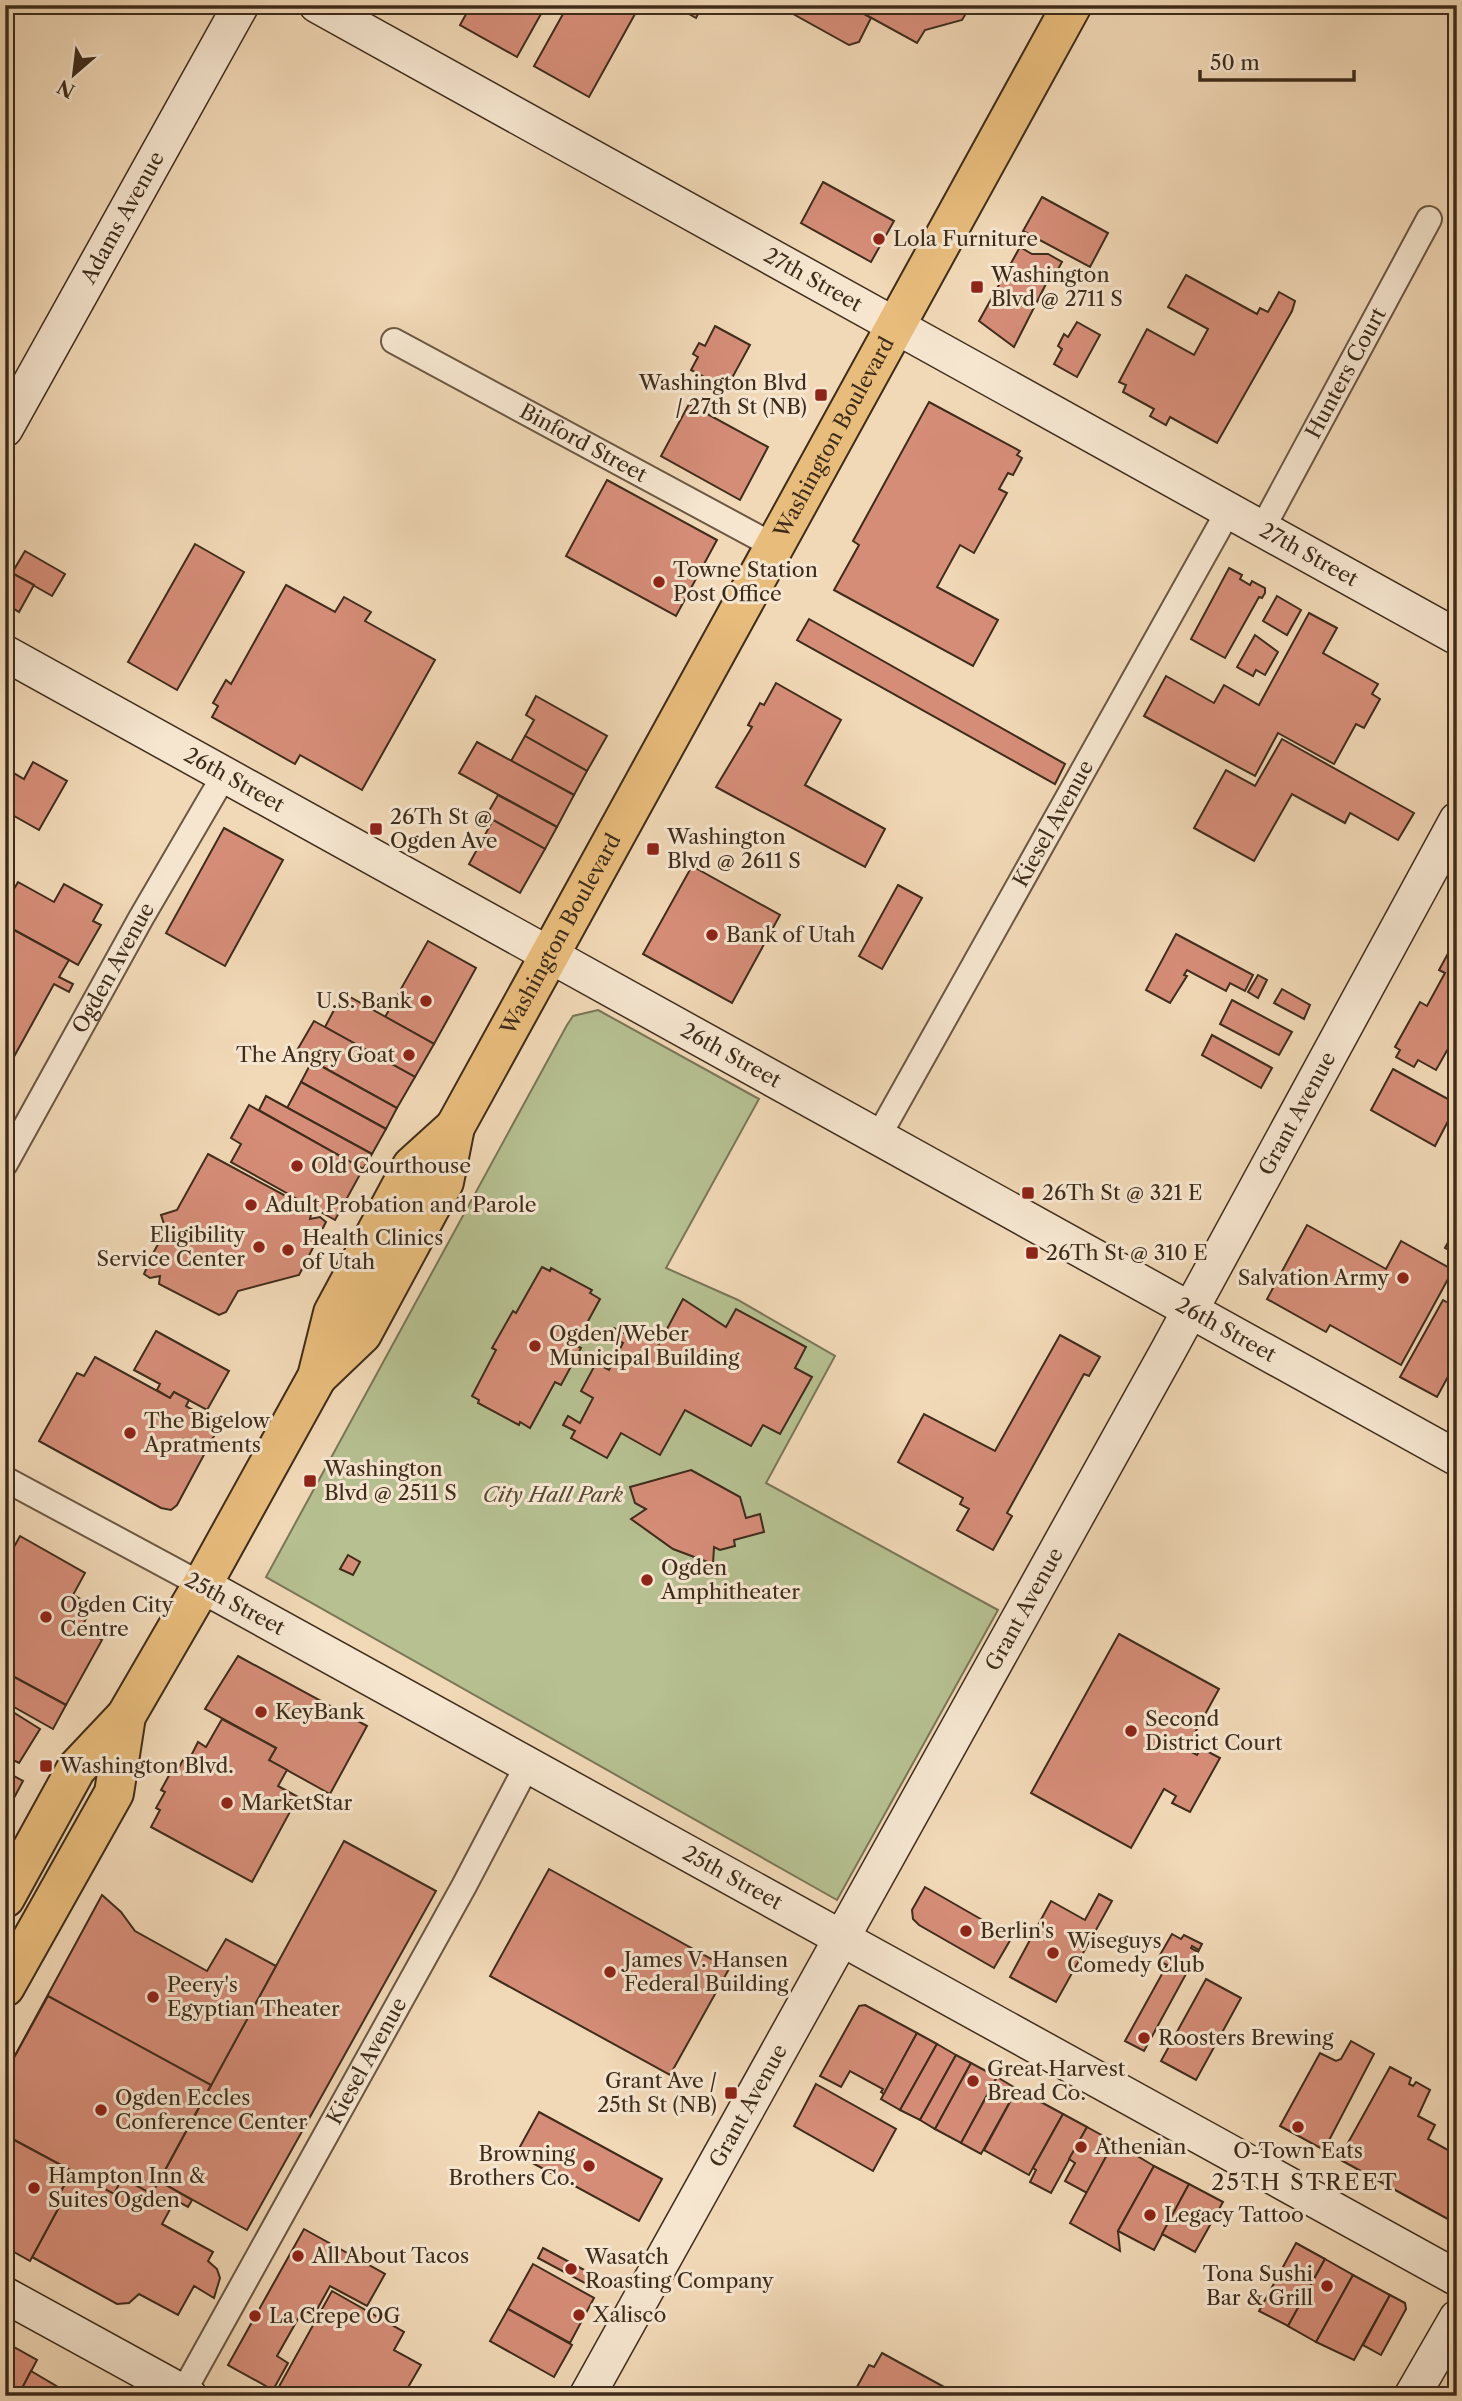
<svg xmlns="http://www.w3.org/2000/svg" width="1462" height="2401" viewBox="0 0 1462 2401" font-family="'Libre Caslon Text',serif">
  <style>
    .green { fill: #b6c091; stroke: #7a7656; stroke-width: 2 }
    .building { fill: #d68d78; stroke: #3e2c1b; stroke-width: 2 }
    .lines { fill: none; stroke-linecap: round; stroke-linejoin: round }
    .street-casing { stroke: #6b5742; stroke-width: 28 }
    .secondary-casing { stroke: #3e2c1b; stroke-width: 38 }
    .primary-casing { stroke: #3e2c1b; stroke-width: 42 }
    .street { stroke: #f6e6d0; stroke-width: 24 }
    .secondary { stroke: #f6e6d0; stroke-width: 35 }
    .primary { stroke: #e8bc7b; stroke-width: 38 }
    .poi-dot { fill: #8f2418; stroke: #f6e6d0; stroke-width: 2.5 }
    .labels { text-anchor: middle; stroke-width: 6; stroke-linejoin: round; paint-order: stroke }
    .street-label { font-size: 21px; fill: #3e2c1b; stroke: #f6e6d0 }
    .poi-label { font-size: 21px; fill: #3e2c1b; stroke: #f6e6d0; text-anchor: start }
    .park-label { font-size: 21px; font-style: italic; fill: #564a33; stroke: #f6e6d0 }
    .neighbourhood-label { font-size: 23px; letter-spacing: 2px; fill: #3e2c1b; stroke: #f6e6d0 }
  </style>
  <rect width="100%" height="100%" fill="#f1d8b6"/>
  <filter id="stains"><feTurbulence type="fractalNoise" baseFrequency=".00286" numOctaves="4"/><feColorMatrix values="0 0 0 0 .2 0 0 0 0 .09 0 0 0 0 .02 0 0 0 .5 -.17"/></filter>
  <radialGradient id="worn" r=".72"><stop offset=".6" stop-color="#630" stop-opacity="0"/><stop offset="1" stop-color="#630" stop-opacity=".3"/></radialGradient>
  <path class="green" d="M598 1010 759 1099 666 1268 738 1300 835 1356 766 1483 998 1610 837 1900 266 1577 567 1025 573 1016Z"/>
  <g class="building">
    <path d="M471 5H546L517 57 460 25Z"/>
    <path d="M568 5H640L589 97 534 66Z"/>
    <path d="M673 5H703L696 18Z"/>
    <path d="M777 5H848L871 18 859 42 849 45Z"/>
    <path d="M848 5H971L962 20 925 30 917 43Z"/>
    <path d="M823 182 894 221 871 262 801 223Z"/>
    <path d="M1042 197 1108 233 1090 267 1023 231Z"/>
    <path d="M1020 247 1032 254H1048L1062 262 1051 282 1048 280 1014 347 979 321Z"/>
    <path d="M1186 275 1257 314 1260 308 1268 312 1279 292 1295 301 1292 311 1217 443 1170 417 1166 425 1150 416 1154 409 1123 392 1126 385 1119 382 1147 329 1194 355 1208 329 1168 307Z"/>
    <path d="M1077 322 1100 335 1077 377 1054 364 1062 349 1058 346 1064 334 1068 337Z"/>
    <path d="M715 326 750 345 726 389 691 370 698 357 693 354 699 343 705 346Z"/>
    <path d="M929 402 1020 451 1017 455 1022 458 1013 475 1008 473 999 489 1007 493 974 553 960 545 937 587 998 620 973 666 834 590 859 545 853 541Z"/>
    <path d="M689 404 768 447 740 500 661 456Z"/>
    <path d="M607 480 717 540 676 616 566 556Z"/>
    <path d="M195 544 244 572 177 690 128 662Z"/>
    <path d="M25 551 65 574 52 596 12 573Z"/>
    <path d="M1229 568 1242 575 1240 579 1250 585 1252 581 1265 588V593L1262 598 1259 597 1225 658 1191 639Z"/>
    <path d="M12 573 34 585 19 612 5 603V585Z"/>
    <path d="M286 585 335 612 344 597 371 612 365 621 435 660 362 790 300 755 295 764 212 717 218 706 213 703 226 680 231 684Z"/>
    <path d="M1277 596 1301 610 1287 635 1263 621Z"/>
    <path d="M1309 613 1337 628 1323 653 1378 684 1372 694 1380 699 1364 728 1356 724 1334 764 1278 733 1255 776 1144 716 1166 676 1214 703 1224 685 1259 705Z"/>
    <path d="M809 619 1065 764 1055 784 797 640Z"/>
    <path d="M1255 635 1278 652 1265 675 1256 670 1253 676 1237 667Z"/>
    <path d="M776 683 841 720 805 785 885 829 865 867 716 787 752 727 748 725 760 703 764 705Z"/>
    <path d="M536 696 607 736 587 771 525 736 534 720 526 715Z"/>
    <path d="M525 736 587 771 574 795 511 761Z"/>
    <path d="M1282 739 1414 813 1398 840 1350 813 1345 823 1292 794 1254 861 1194 828 1226 770 1255 786Z"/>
    <path d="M477 742 574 795 557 827 459 773Z"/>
    <path d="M33 762 67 781 39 830 7 812 5 815V768L24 779Z"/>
    <path d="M498 795 557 827 545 849 486 816Z"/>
    <path d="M493 820 545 849 520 893 469 864Z"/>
    <path d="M224 828 283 860 225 966 166 933Z"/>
    <path d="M692 866 780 915 732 1003 643 954Z"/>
    <path d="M18 882 54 902 64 884 102 905 93 921 101 925 78 965 5 925V904Z"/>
    <path d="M898 885 922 898 882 969 859 956Z"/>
    <path d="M5 925 69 960 59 977 73 984 69 992 54 984 5 1073Z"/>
    <path d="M1176 934 1253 975 1245 991 1230 983 1226 991 1187 970 1184 975 1187 976 1170 1003 1146 990Z"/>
    <path d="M1457 937V1051L1449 1047 1436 1070 1418 1060 1414 1067 1396 1057 1400 1050 1395 1047 1420 1002 1427 1006 1445 973 1439 970Z"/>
    <path d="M428 941 476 968 434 1044 385 1017Z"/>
    <path d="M1258 975 1267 980 1258 998 1248 992Z"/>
    <path d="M1282 989 1310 1005 1304 1019 1274 1003Z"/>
    <path d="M343 993 434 1044 415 1077 325 1027Z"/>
    <path d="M1232 1000 1292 1032 1279 1055 1220 1024Z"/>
    <path d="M314 1021 415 1077 397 1108 296 1052Z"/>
    <path d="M1212 1035 1272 1068 1261 1088 1202 1055Z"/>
    <path d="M312 1061 397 1108 386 1129 301 1082Z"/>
    <path d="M1393 1069 1457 1104 1435 1146 1371 1110Z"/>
    <path d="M301 1082 386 1129 372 1154 287 1108Z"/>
    <path d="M266 1096 372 1154 363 1169 259 1110Z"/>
    <path d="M249 1105 363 1169 335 1220 231 1162 241 1144 231 1138Z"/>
    <path d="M208 1154 312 1210 310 1219 320 1217 326 1222 323 1228 313 1232 318 1238 299 1275 238 1291 226 1312 219 1315 159 1284 160 1276 150 1278 144 1274 147 1267 156 1264 151 1257 166 1230 161 1215 177 1210Z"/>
    <path d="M1307 1225 1386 1269 1401 1241 1453 1270 1401 1365 1330 1325 1326 1332 1267 1299Z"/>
    <path d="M1457 1226V1255L1445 1248Z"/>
    <path d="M542 1267 550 1271 551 1268 592 1290 590 1293 600 1299 575 1345 581 1348 561 1385 555 1382 530 1428 520 1422 519 1425 478 1403 479 1400 472 1396 496 1350 492 1348 513 1311 516 1313Z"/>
    <path d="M683 1299 726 1327 736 1309 806 1347 795 1368 812 1377 780 1434 763 1425 751 1446 685 1410 660 1455 621 1433 607 1458 571 1438 575 1431 563 1425 568 1416 580 1423 593 1398 581 1391 596 1363 609 1370 623 1343 610 1336 614 1328 628 1335 631 1329 659 1344Z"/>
    <path d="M1443 1300 1457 1308V1360L1437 1397 1400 1377Z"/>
    <path d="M156 1331 229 1371 207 1410 174 1392 170 1398 157 1390 160 1384 134 1370Z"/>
    <path d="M1060 1335 1100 1357 1089 1376 1084 1374 1007 1513 1012 1516 993 1550 957 1530 969 1509 960 1504 963 1498 898 1462 924 1414 995 1451Z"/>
    <path d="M95 1357 170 1398 174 1392 189 1400 186 1406 220 1425 177 1505 171 1510 161 1508 39 1441 77 1373 84 1376Z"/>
    <path d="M691 1470 740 1497 746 1518 760 1514 764 1532 734 1540 735 1546 720 1550 714 1547 713 1564 673 1549 631 1519 646 1509 635 1503 630 1487Z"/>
    <path d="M20 1536 85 1573 73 1595 93 1606 81 1628 102 1640 66 1705 5 1672V1563Z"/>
    <path d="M348 1555 360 1562 353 1575 340 1569Z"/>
    <path d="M1119 1634 1219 1689 1186 1749 1197 1755 1201 1748 1220 1758 1190 1812 1172 1803 1176 1796 1164 1789 1131 1848 1031 1793Z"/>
    <path d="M238 1656 367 1726 330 1794 269 1760 276 1748 205 1709Z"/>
    <path d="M5 1672 66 1705 53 1729 5 1702Z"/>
    <path d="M5 1707 40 1729 19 1763 5 1756Z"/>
    <path d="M222 1719 276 1748 269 1760 287 1770 278 1786 298 1797 252 1882 151 1827 160 1810 156 1808 165 1792 161 1790 172 1770 176 1773 185 1756 190 1758 198 1742 206 1747Z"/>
    <path d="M5 1771 23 1781 14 1798 5 1793Z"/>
    <path d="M344 1841 436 1891 247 2230 159 2181Z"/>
    <path d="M549 1869 729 1969 670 2075 490 1976Z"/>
    <path d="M925 1887 1012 1937 994 1968 919 1925 913 1919 912 1910Z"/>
    <path d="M1099 1894 1112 1901 1056 2002 1010 1977 1051 1901 1085 1920Z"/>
    <path d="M102 1895 121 1912 135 1931 207 1971 226 1939 276 1966 159 2181 192 2200 188 2207 175 2200 162 2224 213 2252 208 2261 217 2269 220 2278 214 2298 194 2286 178 2315 139 2294 129 2303 117 2304 32 2257 59 2207 54 2204 72 2171 5 2135V2074Z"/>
    <path d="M1172 1934 1181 1939 1184 1935 1202 1944 1199 1950 1192 1946 1191 1948 1198 1952 1144 2051 1125 2041 1167 1965 1157 1960Z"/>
    <path d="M1206 1979 1241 1998 1196 2080 1161 2061Z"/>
    <path d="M48 1996 211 2085 152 2194 122 2178 114 2194 5 2135V2074Z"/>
    <path d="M865 2005 917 2033 884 2094 881 2092 883 2089 850 2071 841 2087 820 2076 859 2006Z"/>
    <path d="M917 2033 937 2044 900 2110 881 2099Z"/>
    <path d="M1351 2041 1374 2054 1324 2150 1280 2126 1320 2053 1336 2061 1341 2059Z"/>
    <path d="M937 2044 956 2055 920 2120 900 2110Z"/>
    <path d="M956 2055 971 2063 935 2129 920 2120Z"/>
    <path d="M971 2063 997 2077 961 2143 935 2129Z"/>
    <path d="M1390 2067 1411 2078 1409 2084 1413 2086 1416 2082 1430 2090 1418 2116 1435 2125 1428 2139 1457 2155 1455 2223 1339 2159Z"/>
    <path d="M997 2077 1017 2089 981 2154 961 2143Z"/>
    <path d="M816 2084 896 2129 873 2171 794 2126Z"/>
    <path d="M1017 2089 1063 2114 1029 2175 984 2150Z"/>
    <path d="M539 2112 662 2179 639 2221 516 2154Z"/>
    <path d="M1063 2114 1087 2127 1051 2193 1030 2182 1036 2170 1033 2168Z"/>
    <path d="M1087 2127 1114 2142 1087 2193 1065 2181 1075 2163 1069 2159Z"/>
    <path d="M5 2135 72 2171 54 2204 59 2207 30 2261 5 2247Z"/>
    <path d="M1114 2142 1154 2166 1118 2231 1120 2251 1070 2223Z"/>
    <path d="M1154 2166 1189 2184 1154 2250 1118 2231Z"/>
    <path d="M1189 2184 1223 2202 1195 2252 1162 2234Z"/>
    <path d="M304 2229 385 2274 367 2306 330 2286 314 2315 303 2310 277 2356 288 2363 273 2390 228 2365Z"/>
    <path d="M1296 2243 1325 2259 1288 2326 1259 2311Z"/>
    <path d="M543 2248 603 2280 598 2290 538 2258Z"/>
    <path d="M1325 2259 1353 2275 1316 2342 1288 2326Z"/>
    <path d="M533 2264 594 2298 570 2343 508 2309Z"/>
    <path d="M1353 2275 1390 2295 1354 2360 1316 2342Z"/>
    <path d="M332 2291 404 2332 394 2350 421 2365 403 2396H283L276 2392Z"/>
    <path d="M1390 2295 1405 2303 1406 2309 1381 2355 1363 2345Z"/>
    <path d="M508 2309 572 2345 554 2377 490 2341Z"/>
    <path d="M5 2342 37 2360 18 2396H5Z"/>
    <path d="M882 2353 946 2388 943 2394 946 2396H852L869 2365 874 2367Z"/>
    <path d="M31 2371 63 2390 60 2396H18Z"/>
  </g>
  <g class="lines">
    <g class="street-casing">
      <g id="street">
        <path id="s1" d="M394 341 774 546"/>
        <path id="s2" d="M1262 529 1429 219"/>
        <path id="s3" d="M878 1137 1229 510"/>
        <path id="s4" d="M5 1164 141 918 225 774"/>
        <path d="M5 1479 202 1585"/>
        <path id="s5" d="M181 2396 464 1886 528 1764"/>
      </g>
    </g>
    <g class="secondary-casing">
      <g id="secondary">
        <path id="s6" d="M317 5 1457 637"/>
        <path id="s7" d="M5 429 241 5"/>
        <path id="s8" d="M5 653 1457 1458"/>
        <path id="s9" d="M202 1585 1457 2278"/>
        <path d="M5 2295 189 2396"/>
        <path id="s10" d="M587 2396 1168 1351 1457 820"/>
        <path d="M1412 2396 1457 2318"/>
      </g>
    </g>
    <g class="primary-casing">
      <g id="primary">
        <path id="s11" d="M317 1377 362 1334 444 1182 455 1127 1072 5"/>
        <path d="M5 1898 76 1769 126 1716 202 1585 317 1377 333 1313 412 1166 455 1127"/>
        <path d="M5 1987 114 1793 126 1716"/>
      </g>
    </g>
    <use href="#street" class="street"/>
    <use href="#secondary" class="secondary"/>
    <use href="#primary" class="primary"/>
  </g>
  <g class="poi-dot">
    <circle cx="879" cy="239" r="7"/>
    <rect x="970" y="280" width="14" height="14" rx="3.5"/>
    <rect x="814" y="388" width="14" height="14" rx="3.5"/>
    <circle cx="659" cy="582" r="7"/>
    <rect x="369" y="822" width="14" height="14" rx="3.5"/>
    <rect x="646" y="842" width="14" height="14" rx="3.5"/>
    <circle cx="712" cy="935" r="7"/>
    <circle cx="426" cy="1001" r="7"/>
    <circle cx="409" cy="1055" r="7"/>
    <circle cx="297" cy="1166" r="7"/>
    <rect x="1021" y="1186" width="14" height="14" rx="3.5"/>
    <circle cx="251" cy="1205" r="7"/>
    <circle cx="259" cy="1247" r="7"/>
    <circle cx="288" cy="1250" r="7"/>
    <rect x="1025" y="1246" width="14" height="14" rx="3.5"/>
    <circle cx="1403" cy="1278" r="7"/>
    <circle cx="535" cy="1346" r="7"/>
    <circle cx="130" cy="1433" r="7"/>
    <rect x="303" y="1474" width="14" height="14" rx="3.5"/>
    <circle cx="647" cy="1580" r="7"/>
    <circle cx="46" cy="1617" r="7"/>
    <circle cx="261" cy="1712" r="7"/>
    <circle cx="1131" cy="1731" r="7"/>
    <rect x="39" y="1759" width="14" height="14" rx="3.5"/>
    <circle cx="227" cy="1803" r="7"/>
    <circle cx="966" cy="1931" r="7"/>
    <circle cx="1053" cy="1953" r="7"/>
    <circle cx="610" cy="1972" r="7"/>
    <circle cx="153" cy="1997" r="7"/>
    <circle cx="1144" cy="2038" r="7"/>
    <circle cx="973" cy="2081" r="7"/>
    <rect x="724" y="2086" width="14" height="14" rx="3.5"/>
    <circle cx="101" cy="2110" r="7"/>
    <circle cx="1298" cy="2127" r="7"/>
    <circle cx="1081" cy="2147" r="7"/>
    <circle cx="589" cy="2166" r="7"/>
    <circle cx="34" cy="2188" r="7"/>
    <circle cx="1150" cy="2215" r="7"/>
    <circle cx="298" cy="2256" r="7"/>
    <circle cx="571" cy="2269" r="7"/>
    <circle cx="1327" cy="2286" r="7"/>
    <circle cx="579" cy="2315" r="7"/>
    <circle cx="255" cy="2316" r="7"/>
  </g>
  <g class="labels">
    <g class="street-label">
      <text dy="7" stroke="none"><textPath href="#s7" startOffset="242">Adams Avenue</textPath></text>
      <text dy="7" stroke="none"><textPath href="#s6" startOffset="567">27th Street</textPath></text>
      <text dy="7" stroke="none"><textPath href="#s2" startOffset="177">Hunters Court</textPath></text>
      <text dy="7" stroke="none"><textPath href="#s11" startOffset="1078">Washington Boulevard</textPath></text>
      <text dy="7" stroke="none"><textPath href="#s1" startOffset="215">Binford Street</textPath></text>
      <text dy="7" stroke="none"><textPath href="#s6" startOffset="1134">27th Street</textPath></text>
      <text dy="7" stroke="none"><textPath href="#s8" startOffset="262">26th Street</textPath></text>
      <text dy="7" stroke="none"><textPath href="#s3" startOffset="359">Kiesel Avenue</textPath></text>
      <text dy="7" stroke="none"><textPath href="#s11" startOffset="511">Washington Boulevard</textPath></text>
      <text dy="7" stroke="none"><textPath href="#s4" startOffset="224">Ogden Avenue</textPath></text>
      <text dy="7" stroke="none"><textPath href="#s8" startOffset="830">26th Street</textPath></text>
      <text dy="7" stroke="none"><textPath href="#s10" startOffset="1466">Grant Avenue</textPath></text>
      <text dy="7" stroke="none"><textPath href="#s8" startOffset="1396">26th Street</textPath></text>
      <text transform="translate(235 1604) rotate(28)" y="7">25th Street</text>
      <text dy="7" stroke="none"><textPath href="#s10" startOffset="900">Grant Avenue</textPath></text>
      <text dy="7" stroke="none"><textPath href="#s9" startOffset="606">25th Street</textPath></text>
      <text dy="7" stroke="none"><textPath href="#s5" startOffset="383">Kiesel Avenue</textPath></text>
      <text dy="7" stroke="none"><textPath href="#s10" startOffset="332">Grant Avenue</textPath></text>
    </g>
    <g class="poi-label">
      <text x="893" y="246">Lola Furniture</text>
      <text x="991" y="282">Washington<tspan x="991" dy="24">Blvd @ 2711 S</tspan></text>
      <text x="807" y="390" text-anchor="end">Washington Blvd<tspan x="807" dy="24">/ 27th St (NB)</tspan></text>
      <text x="673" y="577">Towne Station<tspan x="673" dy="24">Post Office</tspan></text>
      <text x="390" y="824">26Th St @<tspan x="390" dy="24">Ogden Ave</tspan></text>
      <text x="667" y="844">Washington<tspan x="667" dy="24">Blvd @ 2611 S</tspan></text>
      <text x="726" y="942">Bank of Utah</text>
      <text x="412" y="1008" text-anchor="end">U.S. Bank</text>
      <text x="395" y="1062" text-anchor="end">The Angry Goat</text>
      <text x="311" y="1173">Old Courthouse</text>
      <text x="1042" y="1200">26Th St @ 321 E</text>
      <text x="265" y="1212">Adult Probation and Parole</text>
      <text x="245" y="1242" text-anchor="end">Eligibility<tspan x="245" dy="24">Service Center</tspan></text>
      <text x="302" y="1245">Health Clinics<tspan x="302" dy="24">of Utah</tspan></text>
      <text x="1046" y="1260">26Th St @ 310 E</text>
      <text x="1389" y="1285" text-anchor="end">Salvation Army</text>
      <text x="549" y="1341">Ogden/Weber<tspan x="549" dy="24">Municipal Building</tspan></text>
      <text x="144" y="1428">The Bigelow<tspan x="144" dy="24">Apratments</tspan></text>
      <text x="324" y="1476">Washington<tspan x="324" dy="24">Blvd @ 2511 S</tspan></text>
      <text x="661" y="1575">Ogden<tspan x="661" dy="24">Amphitheater</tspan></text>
      <text x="60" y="1612">Ogden City<tspan x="60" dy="24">Centre</tspan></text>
      <text x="275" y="1719">KeyBank</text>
      <text x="1145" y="1726">Second<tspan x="1145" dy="24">District Court</tspan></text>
      <text x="60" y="1773">Washington Blvd.</text>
      <text x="241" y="1810">MarketStar</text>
      <text x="980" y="1938">Berlin's</text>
      <text x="1067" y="1948">Wiseguys<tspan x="1067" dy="24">Comedy Club</tspan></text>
      <text x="624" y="1967">James V. Hansen<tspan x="624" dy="24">Federal Building</tspan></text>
      <text x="167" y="1992">Peery's<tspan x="167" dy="24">Egyptian Theater</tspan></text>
      <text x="1158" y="2045">Roosters Brewing</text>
      <text x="987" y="2076">Great Harvest<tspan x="987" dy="24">Bread Co.</tspan></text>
      <text x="717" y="2088" text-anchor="end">Grant Ave /<tspan x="717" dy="24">25th St (NB)</tspan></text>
      <text x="115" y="2105">Ogden Eccles<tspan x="115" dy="24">Conference Center</tspan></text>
      <text x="1095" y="2154">Athenian</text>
      <text x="1298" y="2158" text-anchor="middle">O-Town Eats</text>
      <text x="575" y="2161" text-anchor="end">Browning<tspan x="575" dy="24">Brothers Co.</tspan></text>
      <text x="48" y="2183">Hampton Inn &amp;<tspan x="48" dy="24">Suites Ogden</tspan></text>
      <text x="1164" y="2222">Legacy Tattoo</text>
      <text x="312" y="2263">All About Tacos</text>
      <text x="585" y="2264">Wasatch<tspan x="585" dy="24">Roasting Company</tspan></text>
      <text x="1313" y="2281" text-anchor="end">Tona Sushi<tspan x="1313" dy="24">Bar &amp; Grill</tspan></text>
      <text x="593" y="2322">Xalisco</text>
      <text x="269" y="2323">La Crepe OG</text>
    </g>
    <g class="park-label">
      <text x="553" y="1502">City Hall Park</text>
    </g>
    <g class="neighbourhood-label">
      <text x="1305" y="2190">25TH STREET</text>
    </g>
  </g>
  <rect width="1462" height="2401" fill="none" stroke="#f1d8b6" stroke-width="28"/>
  <rect x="7" y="7" width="1448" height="2387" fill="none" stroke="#3e2c1b" stroke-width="3.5"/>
  <rect x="14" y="14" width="1434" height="2373" fill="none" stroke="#3e2c1b" stroke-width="2"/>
  <g transform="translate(74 74) rotate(208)" stroke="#f6e6d0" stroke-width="5" paint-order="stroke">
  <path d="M0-5L12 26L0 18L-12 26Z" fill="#3e2c1b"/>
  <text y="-10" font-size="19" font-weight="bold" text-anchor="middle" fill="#3e2c1b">N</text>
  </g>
  <path d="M1200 70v10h154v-10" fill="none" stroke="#3e2c1b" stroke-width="3.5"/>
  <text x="1210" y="70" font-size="21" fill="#3e2c1b" stroke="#f6e6d0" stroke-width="5" paint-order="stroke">50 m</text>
  <rect width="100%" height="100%" filter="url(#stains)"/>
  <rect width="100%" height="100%" fill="url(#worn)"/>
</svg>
